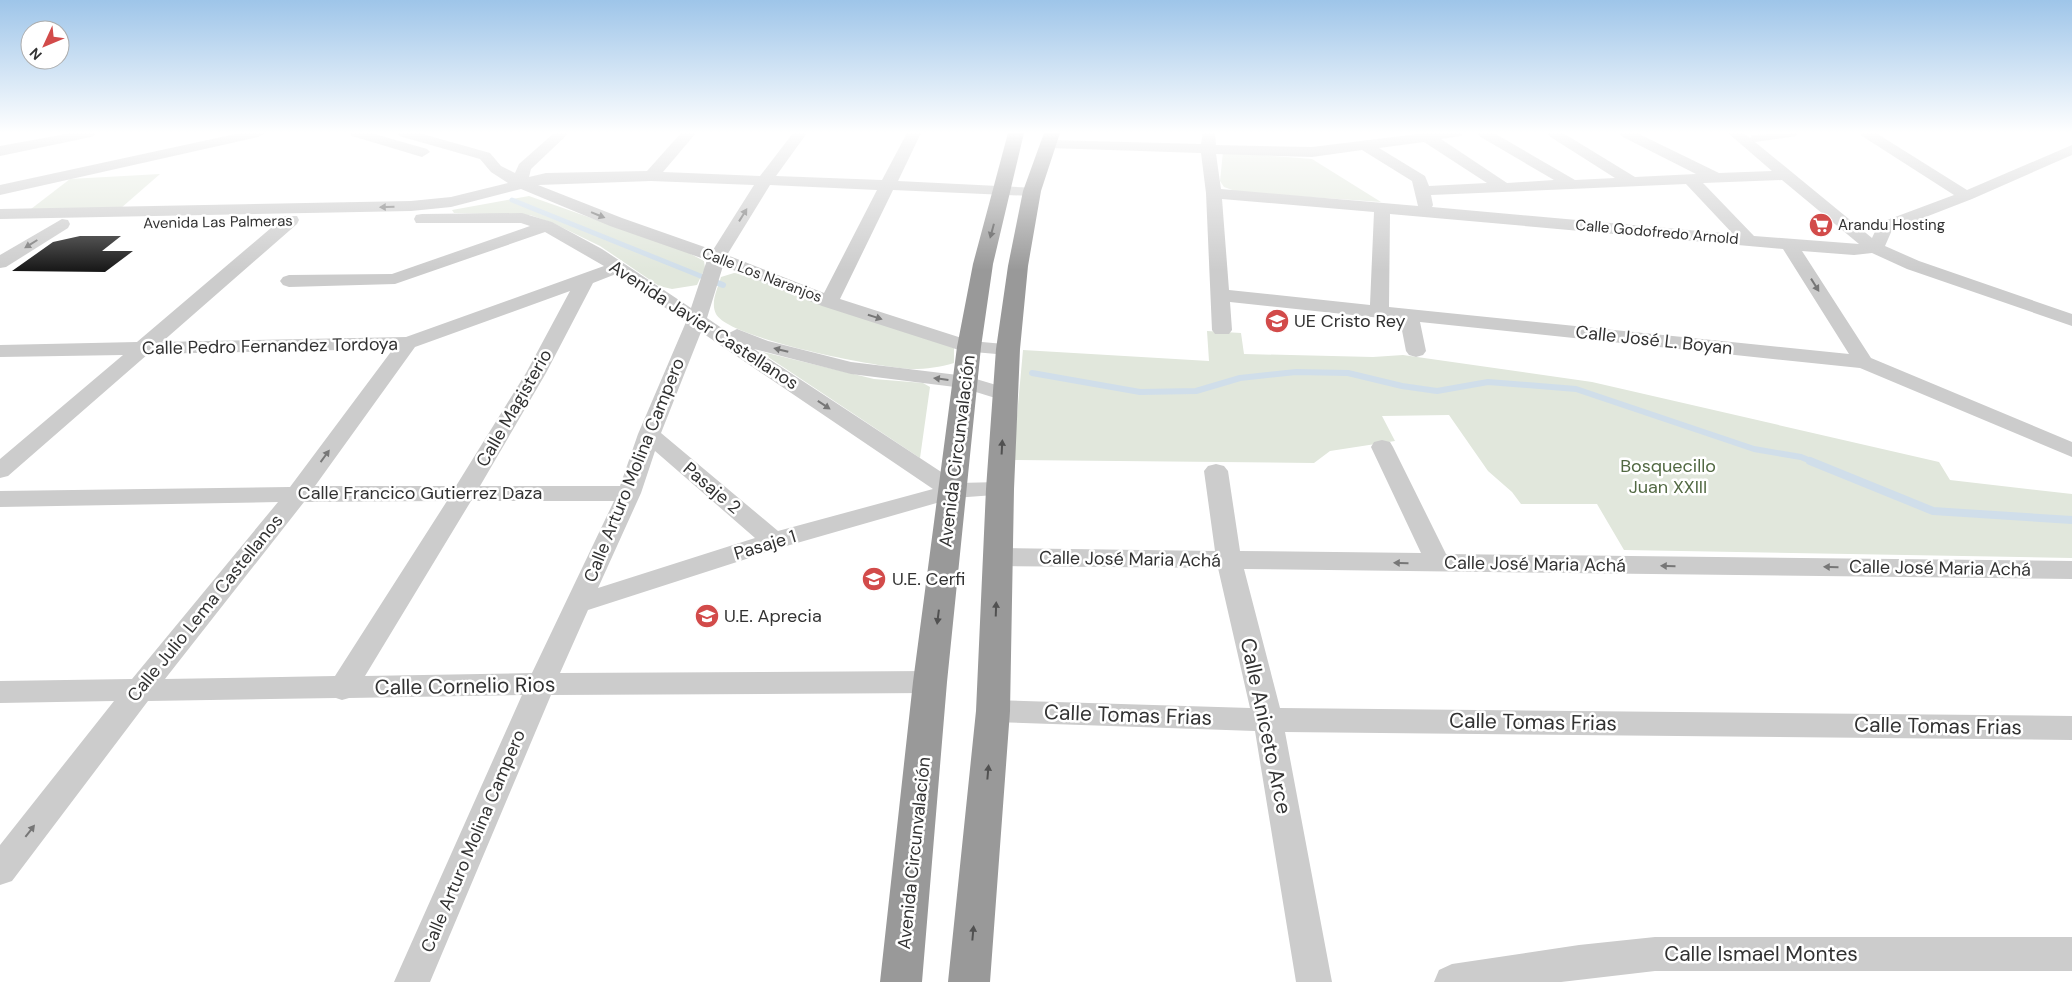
<svg xmlns="http://www.w3.org/2000/svg" width="2072" height="982" viewBox="0 0 2072 982" font-family="'DM Sans',sans-serif">
  <style>
    .green { fill: #e1e7dc }
    .lines { fill: none; stroke-linecap: round; stroke-linejoin: round }
    .stream-far2 { stroke: #d0deea; stroke-width: 5 }
    .stream-far1 { stroke: #d0deea; stroke-width: 6 }
    .stream { stroke: #d0deea; stroke-width: 8 }
    .building { fill: #191919 }
    .minor { fill: #ccc; fill-rule: evenodd }
    .highway { fill: #999; fill-rule: evenodd }
    .oneway { fill: #777 }
    .oneway2 { fill: #515151 }
    .labels { text-anchor: middle; stroke-width: 5; stroke-linejoin: round; paint-order: stroke }
    .far-street-label { font-size: 15px; fill: #323232; stroke: #fff }
    .far-poi-label { font-size: 15px; fill: #323232; stroke: #fff; text-anchor: start }
    .poi-label { font-size: 18px; fill: #323232; stroke: #fff; text-anchor: start }
    .street-label { font-size: 18px; fill: #323232; stroke: #fff }
    .park-label { font-size: 18px; fill: #526943; stroke: #fff }
    .near-street-label { font-size: 21px; fill: #323232; stroke: #fff }
  </style>
  <rect width="100%" height="100%" fill="#fff"/>
  <g class="green">
    <path d="M1223 152 1312 159 1381 202 1238 192 1224 187 1220 181Z"/>
    <path d="M160 174 121 208 31 209 70 179Z"/>
    <path d="M529 196 687 252 704 261 705 268 697 285 672 289 659 286 600 246 553 223 530 215 454 213 452 210Z"/>
    <path d="M734 273 744 274 954 348V363C940 367 927 369 912 369 881 368 729 339 716 314 710 302 718 288 721 277Z"/>
    <path d="M1207 331 1241 333 1244 354 1373 357 1403 355 1592 382 1939 462 1950 480 2072 494V558L1624 550 1597 504H1521L1512 492 1488 471 1449 415 1382 416 1395 441 1330 451 1314 463 1013 460 1023 350 1209 361Z"/>
    <path d="M759 351 874 379 923 383 930 387 920 458Z"/>
  </g>
  <g class="lines">
    <path class="stream-far2" d="M512 200 708 279"/>
    <g class="stream-far1">
      <path d="M705 278 723 285"/>
      <path d="M1032 373 1140 392 1196 391 1240 378 1296 372 1348 373 1402 386 1437 391 1488 382 1576 389 1754 449 1801 457 1813 462"/>
    </g>
    <path class="stream" d="M1810 461 1933 511 2072 520"/>
  </g>
  <path class="building" d="M80 236H121L102 251H133L105 272 12 271 53 242Z"/>
  <g class="lines">
    <g class="minor">
      <path d="M71 133H98L91 137 0 156V146Z"/>
      <path d="M240 133H265L258 137 0 195V185Z"/>
      <path d="M350 133H371L427 149 430 152 422 157 352 136Z"/>
      <path d="M397 133H419L490 153 501 166 515 173 519 164 554 133H569L531 169 529 177 546 173 647 171 681 133H696L663 172 760 176 793 133H807L776 176 882 180 907 133H921L898 181 1038 188 1040 191 1038 194 1032 196 893 190 840 299 971 341 1015 345 1018 349 1015 353 1008 355 962 351 822 306 723 266 707 318 729 333 737 329 768 341 851 362 966 376 1013 390 1016 395 1013 400 1005 401 963 388 851 374 754 349 958 483 1000 482 1008 484 1012 489 1008 494 954 498 783 547 588 610 560 673 930 671 940 674 944 682 940 690 930 693 551 695 430 982H394L522 695 349 698 342 700 336 698 148 701 12 881 0 885V845L114 701 0 703V681L132 679 278 502 0 507V491L290 487 393 349 148 354 8 476 0 478V459L123 355 0 357V345L137 342 285 216H297L299 220 297 224 162 342 406 337 604 266 545 232 395 284 289 287 283 285 280 281 283 277 289 275 392 274 530 226 521 223H416L414 219 416 215 422 214 522 213 552 222 602 249 691 308 707 260 610 226 521 189 451 207 411 211 0 219V209L411 201 451 197 508 183 491 172 480 159 399 136ZM651 181 754 185 713 250 622 218 538 185ZM770 185 877 190 824 293 727 255ZM616 274 686 322 638 434 620 486H480L546 373 593 283ZM570 291 526 373 456 486H315L415 347ZM701 332 933 489 778 531 661 433ZM655 451 755 538 598 588 641 493ZM447 501 335 676 165 679 304 502ZM471 501H614L532 673 365 676Z"/>
      <path d="M1203 133H1215L1216 145 1312 147 1426 133H1463L1461 136 1441 139 1507 183 1554 180 1479 136 1477 133H1494L1575 180 1615 178 1549 136 1547 133H1563L1635 177 1696 174 1621 136 1619 133H1637L1719 173 1772 171 1728 133H1743L1750 138 1752 135 1798 133 1796 136 1791 137 1755 142 1872 238 1879 223 1954 195 1862 136 1860 133H1876L1967 190 2072 145V155L1972 199 1892 230 1885 246 1919 261 2072 314V326L1907 269 1872 253 1854 255 1802 251 1871 358 2072 442V457L1860 368 1420 322 1426 351 1423 355 1416 357 1409 355 1406 351 1400 320 1230 302 1232 330 1229 334H1215L1212 330 1206 193 1201 153 1050 148 1043 144 1050 140 1201 144ZM1424 142 1487 183 1429 186 1425 176 1379 148ZM1362 150 1412 181 1418 206 1221 189 1216 154 1312 157ZM1782 180 1859 244 1754 236 1703 183ZM1686 184 1733 234 1432 207 1433 205 1431 195ZM1222 199 1374 212 1370 305 1229 290ZM1390 214 1783 249 1849 354 1389 307Z"/>
      <path d="M62 219 68 220 70 224 68 228 6 267 0 268V255Z"/>
      <path d="M1382 440 1390 442 1393 447 1446 554 2072 561V579L1244 569 1280 708 2072 716V740L1285 732 1332 982H1296L1255 731 993 722 983 719 978 711 983 703 993 700 1250 708 1218 568 998 566 989 563 985 557 989 551 998 548 1215 551 1204 471 1208 466 1216 464 1224 466 1228 471 1240 551 1421 553 1371 447 1374 442Z"/>
      <path d="M1655 937H2072V971H1655L1561 982H1434L1439 970 1452 964 1579 945Z"/>
    </g>
    <g class="highway">
      <path d="M1008 133H1024L993 264 981 347 947 682 922 982H880L913 682 957 347 973 264Z"/>
      <path d="M1044 133H1060L1041 191 1028 266 1020 349 1014 489 1010 711 990 982H948L976 711 986 489 996 349 1008 266 1023 191Z"/>
    </g>
  </g>
  <defs><path id="oneway-solid" d="M-6-.8H1V-3.2L6.5 0L1 3.2V.8H-6Z" transform="scale(1.25)"/></defs>
  <g class="oneway">
    <use href="#oneway-solid" transform="translate(387 207) rotate(179)"/>
    <use href="#oneway-solid" transform="translate(598 215) rotate(22)"/>
    <use href="#oneway-solid" transform="translate(743 215) rotate(-58)"/>
    <use href="#oneway-solid" transform="translate(31 244) rotate(148)"/>
    <use href="#oneway-solid" transform="translate(1815 285) rotate(58)"/>
    <use href="#oneway-solid" transform="translate(875 317) rotate(18)"/>
    <use href="#oneway-solid" transform="translate(781 350) rotate(-166)"/>
    <use href="#oneway-solid" transform="translate(941 379) rotate(-173)"/>
    <use href="#oneway-solid" transform="translate(824 405) rotate(34)"/>
    <use href="#oneway-solid" transform="translate(325 456) rotate(-54)"/>
    <use href="#oneway-solid" transform="translate(1401 563) rotate(-179)"/>
    <use href="#oneway-solid" transform="translate(1668 566) rotate(-179)"/>
    <use href="#oneway-solid" transform="translate(1831 567) rotate(-179)"/>
    <use href="#oneway-solid" transform="translate(30 831) rotate(-52)"/>
  </g>
  <g class="oneway2">
    <use href="#oneway-solid" transform="translate(992 231) rotate(105)"/>
    <use href="#oneway-solid" transform="translate(1002 447) rotate(-87)"/>
    <use href="#oneway-solid" transform="translate(996 609) rotate(-88)"/>
    <use href="#oneway-solid" transform="translate(938 617) rotate(97)"/>
    <use href="#oneway-solid" transform="translate(988 772) rotate(-85)"/>
    <use href="#oneway-solid" transform="translate(973 933) rotate(-85)"/>
  </g>
  <linearGradient id="sky" x2="0" y2="1"><stop stop-color="#9ec5e9"/><stop offset="0.49" stop-color="#fff"/><stop offset="1" stop-color="#fff" stop-opacity="0"/></linearGradient>
  <rect width="2072" height="270" fill="url(#sky)"/>
  <defs>
    <g id="supermarket-disc" transform="scale(1.25)"><circle r="9.5" fill="#d24b4a" stroke="#fff"/><path d="M-6-5.5h2.5l.6 2H6L4.5 2H-2.5L-4.4-4H-6ZM-1.5 3.2a1.3 1.3 0 1 0 .1 0ZM3 3.2a1.3 1.3 0 1 0 .1 0Z" fill="#fff"/></g>
    <g id="school-disc" transform="scale(1.25)"><circle r="9.5" fill="#d24b4a" stroke="#fff"/><path d="M0-5L7-2L0 1L-7-2ZM-4 1L0 2.5L4 1V4Q0 6-4 4Z" fill="#fff"/></g>
  </defs>
  <g fill-rule="evenodd">
    <use href="#supermarket-disc" x="1821" y="225"/>
    <use href="#school-disc" x="1277" y="321"/>
    <use href="#school-disc" x="874" y="579"/>
    <use href="#school-disc" x="707" y="616"/>
  </g>
  <g class="labels">
    <g class="far-street-label">
      <text transform="translate(218 222) rotate(-1)" y="5">Avenida Las Palmeras</text>
      <text transform="translate(1657 232) rotate(5)" y="5">Calle Godofredo Arnold</text>
      <text transform="translate(762 275) rotate(21)" y="5">Calle Los Naranjos</text>
    </g>
    <g class="far-poi-label">
      <text x="1838" y="230">Arandu Hosting</text>
    </g>
    <g class="poi-label">
      <text x="1294" y="327">UE Cristo Rey</text>
      <text x="892" y="585">U.E. Cerfi</text>
      <text x="724" y="622">U.E. Aprecia</text>
    </g>
    <g class="street-label">
      <text transform="translate(704 325) rotate(33)" y="6">Avenida Javier Castellanos</text>
      <text transform="translate(1654 340) rotate(6)" y="6">Calle José L. Boyan</text>
      <text transform="translate(270 346) rotate(-1)" y="6">Calle Pedro Fernandez Tordoya</text>
      <text transform="translate(514 408) rotate(-60)" y="6">Calle Magisterio</text>
      <text transform="translate(957 451) rotate(-83)" y="6">Avenida Circunvalación</text>
      <text transform="translate(634 470) rotate(-68)" y="6">Calle Arturo Molina Campero</text>
      <text transform="translate(712 488) rotate(40)" y="6">Pasaje 2</text>
      <text x="420" y="499">Calle Francico Gutierrez Daza</text>
      <text transform="translate(765 545) rotate(-17)" y="6">Pasaje 1</text>
      <text transform="translate(1130 559) rotate(1)" y="6">Calle José Maria Achá</text>
      <text transform="translate(1535 564) rotate(1)" y="6">Calle José Maria Achá</text>
      <text transform="translate(1940 568) rotate(1)" y="6">Calle José Maria Achá</text>
      <text transform="translate(205 608) rotate(-51)" y="6">Calle Julio Lema Castellanos</text>
      <text transform="translate(473 841) rotate(-67)" y="6">Calle Arturo Molina Campero</text>
      <text transform="translate(914 853) rotate(-84)" y="6">Avenida Circunvalación</text>
    </g>
    <g class="park-label">
      <text x="1668" y="472">Bosquecillo<tspan x="1668" dy="21">Juan XXIII</tspan></text>
    </g>
    <g class="near-street-label">
      <text transform="translate(465 686) rotate(-1)" y="7">Calle Cornelio Rios</text>
      <text transform="translate(1128 715) rotate(2)" y="7">Calle Tomas Frias</text>
      <text transform="translate(1533 722) rotate(1)" y="7">Calle Tomas Frias</text>
      <text transform="translate(1266 726) rotate(78)" y="7">Calle Aniceto Arce</text>
      <text transform="translate(1938 726) rotate(1)" y="7">Calle Tomas Frias</text>
      <text x="1761" y="961">Calle Ismael Montes</text>
    </g>
  </g>
  <g transform="translate(45 45) rotate(226)"><circle r="24" fill="#ffffff" stroke="#adadad"/>
  <path d="M0-4L9 19L0 12L-9 19Z" fill="#d24b4a"/>
  <text y="-8" font-size="14" font-weight="bold" text-anchor="middle" fill="#323232">N</text>
  </g>
</svg>
